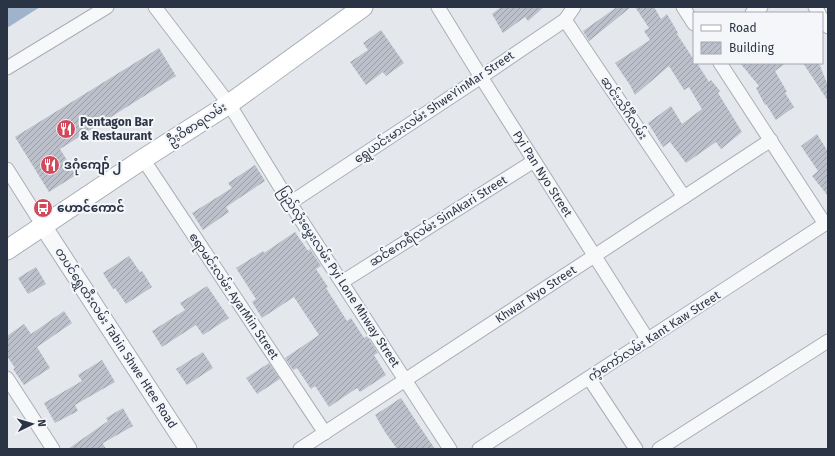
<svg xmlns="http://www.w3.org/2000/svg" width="835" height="456" viewBox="0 0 835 456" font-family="'Fira Sans','Noto Sans Myanmar',sans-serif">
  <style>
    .water { fill: #9fb4cc }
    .building { fill: url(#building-hatch) }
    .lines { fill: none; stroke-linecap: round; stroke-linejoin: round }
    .minor-casing { stroke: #a9aeb7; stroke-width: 15 }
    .tertiary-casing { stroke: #a9aeb7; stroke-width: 19 }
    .secondary-casing { stroke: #a9aeb7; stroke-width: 21 }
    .minor { stroke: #f7f8fa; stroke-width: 13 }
    .tertiary { stroke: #f7f8fa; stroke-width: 17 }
    .secondary { stroke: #fff; stroke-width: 19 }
    .labels { text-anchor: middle; stroke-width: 4; stroke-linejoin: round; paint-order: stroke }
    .street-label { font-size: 12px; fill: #2b3445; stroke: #f4f6f9 }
    .poi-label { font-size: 12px; font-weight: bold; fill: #2b3445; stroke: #f4f6f9; text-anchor: start }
  </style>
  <defs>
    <pattern id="building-hatch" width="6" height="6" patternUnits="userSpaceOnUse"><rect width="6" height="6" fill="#bbc0ca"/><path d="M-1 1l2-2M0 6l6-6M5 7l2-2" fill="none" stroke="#989da6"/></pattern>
  </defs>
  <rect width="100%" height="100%" fill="#e4e7ec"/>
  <path class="water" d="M7 7H40L7 28Z"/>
  <g class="building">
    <path d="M501 7H544L528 21 525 17 503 33 492 14Z"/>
    <path d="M617 7H631L589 41 583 31Z"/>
    <path d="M635 7H654L661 19 667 14 678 33 677 34 694 60V63H697L709 82 711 80 720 91 718 93 742 132 721 149 716 142 686 163 670 142 663 147 648 123 671 106 682 124 702 109 689 87 684 90 669 66 635 95 630 85 615 63 650 40 644 31 649 28Z"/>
    <path d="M381 30 404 63 386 76 383 72 366 85 350 62 368 50 363 43Z"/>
    <path d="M159 48 176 76 60 149 76 175 49 192 15 137Z"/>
    <path d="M740 63H786L775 71 787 92 785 93 794 107 776 120 766 104 765 105 756 88 759 86Z"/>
    <path d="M803 63H819L828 86V101Z"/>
    <path d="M817 134 828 152V196L812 176 818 171 801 146Z"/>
    <path d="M255 165 265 181 226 207 229 212 203 230 192 213 232 188 228 183Z"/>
    <path d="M295 232 308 251 310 249 321 266 316 269 328 287 326 288 347 321 351 318 364 338 367 336 378 353 374 355 386 375 360 392 357 388 329 407 315 386 311 389 297 368 293 370 285 358 319 335 294 297 262 318 252 302 256 299 236 268 263 251 264 253Z"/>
    <path d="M129 256 140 272 142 271 152 287 126 304 115 288 113 289 103 273Z"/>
    <path d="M36 267 46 284 28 294 18 278Z"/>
    <path d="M207 286 229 318 203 335 196 325 162 347 152 331 185 310 180 303Z"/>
    <path d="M64 311 72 323 37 347 50 368 24 385 13 369 15 368 7 356V336L24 324 31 334Z"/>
    <path d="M203 352 213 368 187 385 176 369Z"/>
    <path d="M102 360 115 382 75 405 78 411 55 423 44 403 82 381 78 375Z"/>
    <path d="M269 363 280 379 257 394 246 378Z"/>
    <path d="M401 398 416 421 435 449H397L385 432 375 415Z"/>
    <path d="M123 408 133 426 103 443V444L106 449H68L108 421 106 418Z"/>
  </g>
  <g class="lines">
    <g class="minor-casing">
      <g id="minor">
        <path d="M155 7 229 104 290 203 450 449"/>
        <path id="s1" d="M438 7 481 77 648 340"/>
        <path d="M683 7 694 24"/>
        <path d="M815 7 819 13"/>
        <path d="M752 13 761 7"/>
        <path d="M822 18 828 27"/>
        <path d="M565 20 684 197"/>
        <path d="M720 63 825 224"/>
        <path d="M7 68 107 7"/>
        <path d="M143 159 325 433"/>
        <path d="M7 169 43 226"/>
        <path d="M290 203 481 77 565 20 574 7"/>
        <path d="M342 282 534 161"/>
        <path d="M7 378 53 449"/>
        <path d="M589 378 636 449"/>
        <path id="s2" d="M300 449 771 140"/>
        <path d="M479 449 828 222"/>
        <path d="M659 449 828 341"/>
      </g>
    </g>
    <g class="tertiary-casing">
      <path id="tertiary" d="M43 226 188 449"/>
    </g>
    <g class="secondary-casing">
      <path id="secondary" d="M7 250 143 159 229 104 363 7"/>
    </g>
    <use href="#minor" class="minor"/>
    <use href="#tertiary" class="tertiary"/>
    <use href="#secondary" class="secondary"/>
  </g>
  <defs>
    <g id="restaurant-disc" transform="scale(1)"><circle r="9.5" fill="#d1495b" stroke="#f4f6f9"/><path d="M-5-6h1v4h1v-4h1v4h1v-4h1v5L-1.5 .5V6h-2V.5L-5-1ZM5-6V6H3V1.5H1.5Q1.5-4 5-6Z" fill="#fff"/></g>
    <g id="bus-disc" transform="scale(1)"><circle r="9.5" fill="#d1495b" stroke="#f4f6f9"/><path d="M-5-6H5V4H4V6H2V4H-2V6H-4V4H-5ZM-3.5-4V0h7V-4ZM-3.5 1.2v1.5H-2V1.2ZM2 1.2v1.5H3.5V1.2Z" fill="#fff"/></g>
  </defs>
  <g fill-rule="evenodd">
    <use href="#restaurant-disc" x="66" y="129"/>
    <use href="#restaurant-disc" x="50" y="165"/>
    <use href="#bus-disc" x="43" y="208"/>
  </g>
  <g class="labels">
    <g class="street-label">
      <text transform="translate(434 107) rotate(-34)" y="4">ရွှေယင်းမားလမ်း ShweYinMar Street</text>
      <text transform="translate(624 108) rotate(56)" y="4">ဆင်းသိင်္ဂီလမ်း</text>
      <text transform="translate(197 124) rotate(-33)" y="4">ဦးဝိစာရလမ်း</text>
      <text dy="4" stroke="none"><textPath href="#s1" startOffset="197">Pyi Pan Nyo Street</textPath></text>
      <text transform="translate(438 221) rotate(-32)" y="4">ဆင်ဧကရီလမ်း SinAkari Street</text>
      <text transform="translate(339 277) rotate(57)" y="4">ပြည်လုံးမွှေးလမ်း Pyi Lone Mhway Street</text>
      <text dy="4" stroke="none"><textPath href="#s2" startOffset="282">Khwar Nyo Street</textPath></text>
      <text transform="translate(234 296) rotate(56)" y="4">ဧရာမင်းလမ်း AyarMin Street</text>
      <text transform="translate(654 336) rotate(-33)" y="4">ကံ့ကော်လမ်း Kant Kaw Street</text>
      <text transform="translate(116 338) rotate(57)" y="4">တပင်ရွှေထီးလမ်း Tabin Shwe Htee Road</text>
    </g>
    <g class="poi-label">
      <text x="80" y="126">Pentagon Bar<tspan x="80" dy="14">&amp; Restaurant</tspan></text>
      <text x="64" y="169">ဒဂုံကျော် ၂</text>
      <text x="57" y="212">ဟောင်ကောင်</text>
    </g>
  </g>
  <rect width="835" height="456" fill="none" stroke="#2b3445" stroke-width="16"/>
  <rect x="693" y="12" width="130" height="52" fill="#f4f6f9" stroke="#a4a8b1"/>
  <rect x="701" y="25" width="20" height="6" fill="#ffffff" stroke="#a4a8b1"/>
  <text x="729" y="32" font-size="12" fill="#2b3445">Road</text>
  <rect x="701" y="42" width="20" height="12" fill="url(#building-hatch)" stroke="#a4a8b1"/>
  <text x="729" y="52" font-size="12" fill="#2b3445">Building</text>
  <g transform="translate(32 424) rotate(85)" stroke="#f4f6f9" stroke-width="3" paint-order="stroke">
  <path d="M0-3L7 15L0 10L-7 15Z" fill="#2b3445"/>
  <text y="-6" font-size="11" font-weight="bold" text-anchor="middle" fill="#2b3445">N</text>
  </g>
</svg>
